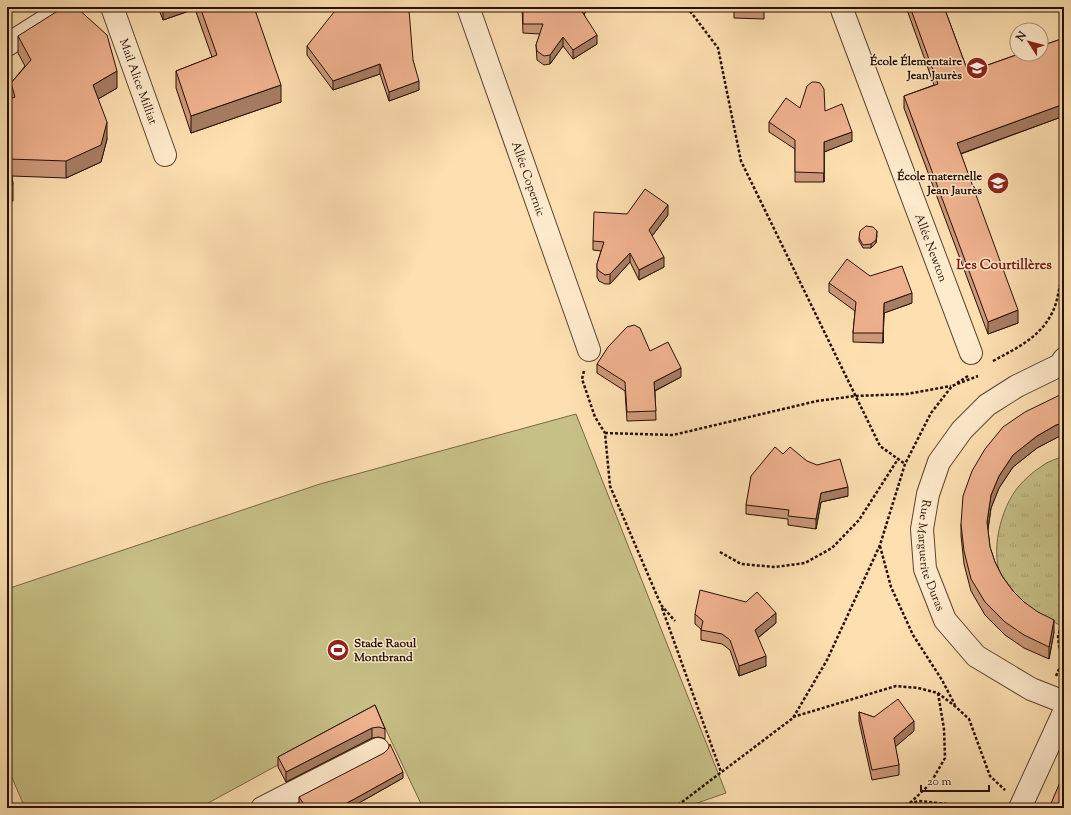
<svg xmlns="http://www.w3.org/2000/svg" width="1071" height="815" viewBox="0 0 1071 815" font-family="'Sorts Mill Goudy',serif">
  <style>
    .grass { fill: url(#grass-tufts); stroke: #766846 }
    .pitch { fill: #c7c086; stroke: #766846 }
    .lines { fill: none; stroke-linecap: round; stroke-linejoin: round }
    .minor-casing { stroke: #5c4430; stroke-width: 24 }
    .path { stroke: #261005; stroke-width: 2.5; stroke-dasharray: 3 2; stroke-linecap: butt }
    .minor { stroke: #feeacc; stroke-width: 22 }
    .wall { fill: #ce997a; stroke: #261005 }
    .shaded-wall { fill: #a77d63; stroke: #261005 }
    .building { fill: #efb28e; stroke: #261005 }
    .labels { text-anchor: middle; stroke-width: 3; stroke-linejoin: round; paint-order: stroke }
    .poi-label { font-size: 12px; font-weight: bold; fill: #261005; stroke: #feeacc; text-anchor: end }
    .street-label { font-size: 12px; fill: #261005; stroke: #feeacc }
    .quarter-label { font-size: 14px; font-weight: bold; fill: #7a1f14; stroke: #feeacc }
  </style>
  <defs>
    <pattern id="grass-tufts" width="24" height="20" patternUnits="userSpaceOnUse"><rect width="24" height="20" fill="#c7c086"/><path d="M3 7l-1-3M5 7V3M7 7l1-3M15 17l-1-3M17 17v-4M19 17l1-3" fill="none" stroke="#aba472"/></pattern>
  </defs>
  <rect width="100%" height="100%" fill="#fddfb0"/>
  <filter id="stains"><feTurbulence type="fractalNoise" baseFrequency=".005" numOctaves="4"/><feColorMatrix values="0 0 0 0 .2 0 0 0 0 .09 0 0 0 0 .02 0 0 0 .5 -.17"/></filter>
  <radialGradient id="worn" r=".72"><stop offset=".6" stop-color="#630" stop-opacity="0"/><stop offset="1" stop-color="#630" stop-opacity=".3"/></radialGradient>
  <path class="grass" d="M1064 456V624L1063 627C1044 616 1025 607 1011 590 1008 588 1005 584 1003 581 989 555 1000 508 1019 486 1025 479 1034 471 1042 466 1048 461 1057 459 1064 456Z"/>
  <path class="pitch" d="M576 414 726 793 683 808H423L377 711 199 808H25L7 766V589L320 484Z"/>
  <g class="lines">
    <g class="minor-casing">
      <g id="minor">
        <path id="s1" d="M112 7 165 155"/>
        <path id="s2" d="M468 7 589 350"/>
        <path id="s3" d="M841 7 971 353"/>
        <path d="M7 45 67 7"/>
        <path id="s4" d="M1064 359 1060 365 1017 386 987 405 962 430 939 462 928 494 922 529 925 569 945 620 976 656 1031 689 1064 702"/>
        <path d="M262 808 378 749"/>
        <path d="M1020 808 1064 712"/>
      </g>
    </g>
    <g class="path">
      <path d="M687 7 718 48 741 161 880 446 905 464"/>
      <path d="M993 361C1017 348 1041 337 1053 311 1058 301 1061 278 1064 266"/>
      <path d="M584 371 582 379 595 417 605 433 610 486 661 605 675 621"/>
      <path d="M957 383 968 376"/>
      <path d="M605 433 673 435 817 401 855 396 907 394 951 386"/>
      <path d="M880 546 891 587 913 635 942 680 955 705"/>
      <path d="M720 552 741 564 775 567 805 563 832 548 859 520 898 459"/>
      <path d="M662 608 721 772"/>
      <path d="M1056 676 1062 662 1063 656 1059 646 1058 635 1064 622"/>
      <path d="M793 717 896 686 918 688 938 693 956 707 969 719 990 776 1005 790"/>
      <path d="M910 803 930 784 945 758 944 729 938 693"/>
      <path d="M674 808 793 718 827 660 880 545 905 464 931 413 952 386 978 376"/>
      <path d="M890 808 919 801 985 808"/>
    </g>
    <use href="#minor" class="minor"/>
  </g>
  <g class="wall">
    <path d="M158 7H254L281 102 191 133 176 88V71L212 57 195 9 163 20Z"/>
    <path d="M522 7H589L584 14 597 44 573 59 563 46 550 64 544 65 537 60 536 45 540 34 523 33Z"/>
    <path d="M734 7H764V19L734 18Z"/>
    <path d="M906 7H944L968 72 1064 38V116L961 154 1018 323 988 334 904 108V96L934 85Z"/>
    <path d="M18 36 117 88 98 99 107 139 101 162 66 178 12 176 13 184V201L7 202V100L11 99V83L25 66 18 53Z"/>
    <path d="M307 46 413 60 419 90 389 101 380 74 333 90 307 55Z"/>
    <path d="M825 111 852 141 824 152V182H795V149L769 132V122Z"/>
    <path d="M627 214 668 215 652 236 664 267 639 280 630 262 610 284H605L599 281 597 277V264L601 251 593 250V241Z"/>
    <path d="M877 235 876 243 871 248H863L859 241V238Z"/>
    <path d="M870 276 912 303 884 313 883 343 853 342V333L855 311 829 292V283Z"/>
    <path d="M650 351 681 377 655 391 656 420 627 421 625 391 597 373V364Z"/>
    <path d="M1064 393 1056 438 1037 448 1013 467 999 488 991 508 988 530 990 547 995 562 1002 576 1013 591 1054 632 1049 659 1024 648 1005 635 985 615 971 591 964 564 961 536V524Z"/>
    <path d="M783 454 848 496 821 502 816 529 788 525V519L746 514V505Z"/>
    <path d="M695 614 776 623 758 638 766 666 739 676 730 650 722 644 701 640V629L695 624Z"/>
    <path d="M375 705 385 729V739L379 737 372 738 286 782 278 767V757Z"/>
    <path d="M859 712 914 731 895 746 899 765V775L872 780 859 721Z"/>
    <path d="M403 778 350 808H301L299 803V797Z"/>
  </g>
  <g class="shaded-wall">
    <path d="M163 7H195V9L163 20Z"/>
    <path d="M583 7H589L581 19V10Z"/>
    <path d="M597 35V44L573 59V50Z"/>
    <path d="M563 37V46L550 64V55Z"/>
    <path d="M380 64V74L333 90V81Z"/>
    <path d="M117 71V88L93 102V85Z"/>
    <path d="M419 81V90L389 101V92Z"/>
    <path d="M281 85V102L191 133V116Z"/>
    <path d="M1064 104V116L957 155V143Z"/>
    <path d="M107 122V139L101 162 66 178V161Z"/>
    <path d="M852 132V141L824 152V182V142Z"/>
    <path d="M668 205V215L649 240V230Z"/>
    <path d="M877 231 876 243 871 248V244Z"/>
    <path d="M630 253V262L610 284V274Z"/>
    <path d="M664 257V267L639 280V270Z"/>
    <path d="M912 293V303L884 313 883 343 884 303Z"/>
    <path d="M1018 310V323L988 334V322Z"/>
    <path d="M681 368V377L654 391V382Z"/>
    <path d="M1064 423V435L1056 438 1037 448 1013 467 999 488 991 508 987 535V522L991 495 999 476 1013 455 1037 436 1056 425Z"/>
    <path d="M848 487V496L821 502 816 529V519L821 493Z"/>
    <path d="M776 613V623L755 640V630Z"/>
    <path d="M1054 620V632L1049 659V647Z"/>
    <path d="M766 656V666L739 676V666Z"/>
    <path d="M914 721V731L894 748V738Z"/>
    <path d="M372 728V738L286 782V772Z"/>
    <path d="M403 772V778L350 808H338Z"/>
  </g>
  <g class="building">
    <path d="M64 7H76L107 35 117 71 93 85 107 122 101 145 66 161 9 159 13 184 7 185V100L15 97 11 83 31 60 18 36Z"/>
    <path d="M200 7H254L281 85 191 116 176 71 217 55Z"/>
    <path d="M338 7H397L409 10 413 60 419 81 389 92 380 64 333 81 307 46Z"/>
    <path d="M523 7H583L581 10 597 35 573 50 563 37 550 55 544 56 537 51 536 45 543 24H523Z"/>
    <path d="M734 7H764V10L734 9Z"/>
    <path d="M910 7H944L968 72 1019 54H1041V46L1064 38V104L957 143 1018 310 988 322 904 96 938 84Z"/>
    <path d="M812 82H816L820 83 824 89 825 111 842 104 852 132 824 142V173L795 172V140L769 122 786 98 800 108 807 86Z"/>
    <path d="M645 189 668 205 649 230 664 257 639 270 630 253 610 274 605 275 599 271 597 268V264L604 242 593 241 594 212 627 214Z"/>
    <path d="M866 226 873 227 877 231 876 240 871 244 863 245 859 238 860 231Z"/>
    <path d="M847 259 870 276 902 266 912 293 884 303 883 333H853L856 302 829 283Z"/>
    <path d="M634 325 640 328 650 351 668 342 681 368 654 382 656 411 627 412 625 382 597 364 608 347 627 327Z"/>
    <path d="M1064 393V423L1056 425 1037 436 1013 455 999 476 991 495 987 522 990 547 995 562 1002 576 1013 591 1024 602 1038 612 1054 620 1049 647 1024 635 1005 622 985 602 971 579 964 551 961 524 963 496 972 471 985 449 1003 427 1025 412Z"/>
    <path d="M775 447 783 454 790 447 807 461 817 465 840 459 848 487 821 493 816 519 788 516 789 510 746 505 751 476Z"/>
    <path d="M700 590 746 602 757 592 776 613 755 630 766 656 739 666 730 640 722 634 701 630 703 621 695 614Z"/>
    <path d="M898 699 914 721 894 738 899 765 872 770 859 712 874 717Z"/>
    <path d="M375 705 385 729 379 727 372 728 286 772 278 757Z"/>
    <path d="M390 744 403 772 338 808H304L301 804 303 803 299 797 384 753 388 749Z"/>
    <path d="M1064 773V808H1049Z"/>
  </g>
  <defs>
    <g id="school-disc" transform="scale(1.15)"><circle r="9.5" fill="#8f2418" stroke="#feeacc"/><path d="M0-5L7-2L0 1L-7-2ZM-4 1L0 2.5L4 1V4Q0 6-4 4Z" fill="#fff"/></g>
    <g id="stadium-disc" transform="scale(1.15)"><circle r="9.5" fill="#8f2418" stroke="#feeacc"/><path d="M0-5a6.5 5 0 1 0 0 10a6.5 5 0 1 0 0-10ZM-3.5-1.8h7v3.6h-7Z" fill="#fff"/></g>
  </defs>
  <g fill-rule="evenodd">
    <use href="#school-disc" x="977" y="68"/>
    <use href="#school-disc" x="998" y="183"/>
    <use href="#stadium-disc" x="338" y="650"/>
  </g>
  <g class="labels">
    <g class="poi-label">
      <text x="962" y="65">École Élementaire<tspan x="962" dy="14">Jean Jaurès</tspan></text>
      <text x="982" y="180">École maternelle<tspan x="982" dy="14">Jean Jaurès</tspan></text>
      <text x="354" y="647" text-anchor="start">Stade Raoul<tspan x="354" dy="14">Montbrand</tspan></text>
    </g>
    <g class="street-label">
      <text dy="4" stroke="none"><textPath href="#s1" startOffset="79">Mail Alice Milliat</textPath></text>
      <text dy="4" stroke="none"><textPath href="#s2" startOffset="182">Allée Copernic</textPath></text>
      <text dy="4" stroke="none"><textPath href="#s3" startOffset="257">Allée Newton</textPath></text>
      <text dy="4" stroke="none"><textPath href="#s4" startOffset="262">Rue Marguerite Duras</textPath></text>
    </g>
    <g class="quarter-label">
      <text x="1004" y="269">Les Courtillères</text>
    </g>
  </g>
  <rect width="1071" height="815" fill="none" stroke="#fddfb0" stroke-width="24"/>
  <rect x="8" y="8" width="1055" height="799" fill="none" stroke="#261005" stroke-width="2"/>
  <rect x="12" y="12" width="1047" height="791" fill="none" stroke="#261005"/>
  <g transform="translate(1029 42) rotate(306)"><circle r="19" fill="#feeacc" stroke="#a8937c"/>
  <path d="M0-3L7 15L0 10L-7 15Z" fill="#8f2418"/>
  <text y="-6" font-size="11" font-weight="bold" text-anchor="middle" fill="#261005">N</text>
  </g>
  <path d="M921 785v6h68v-6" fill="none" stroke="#261005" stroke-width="2"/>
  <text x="927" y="785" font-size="12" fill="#261005" stroke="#feeacc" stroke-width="3" paint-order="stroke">20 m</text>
  <rect width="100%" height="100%" filter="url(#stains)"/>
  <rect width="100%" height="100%" fill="url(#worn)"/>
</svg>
